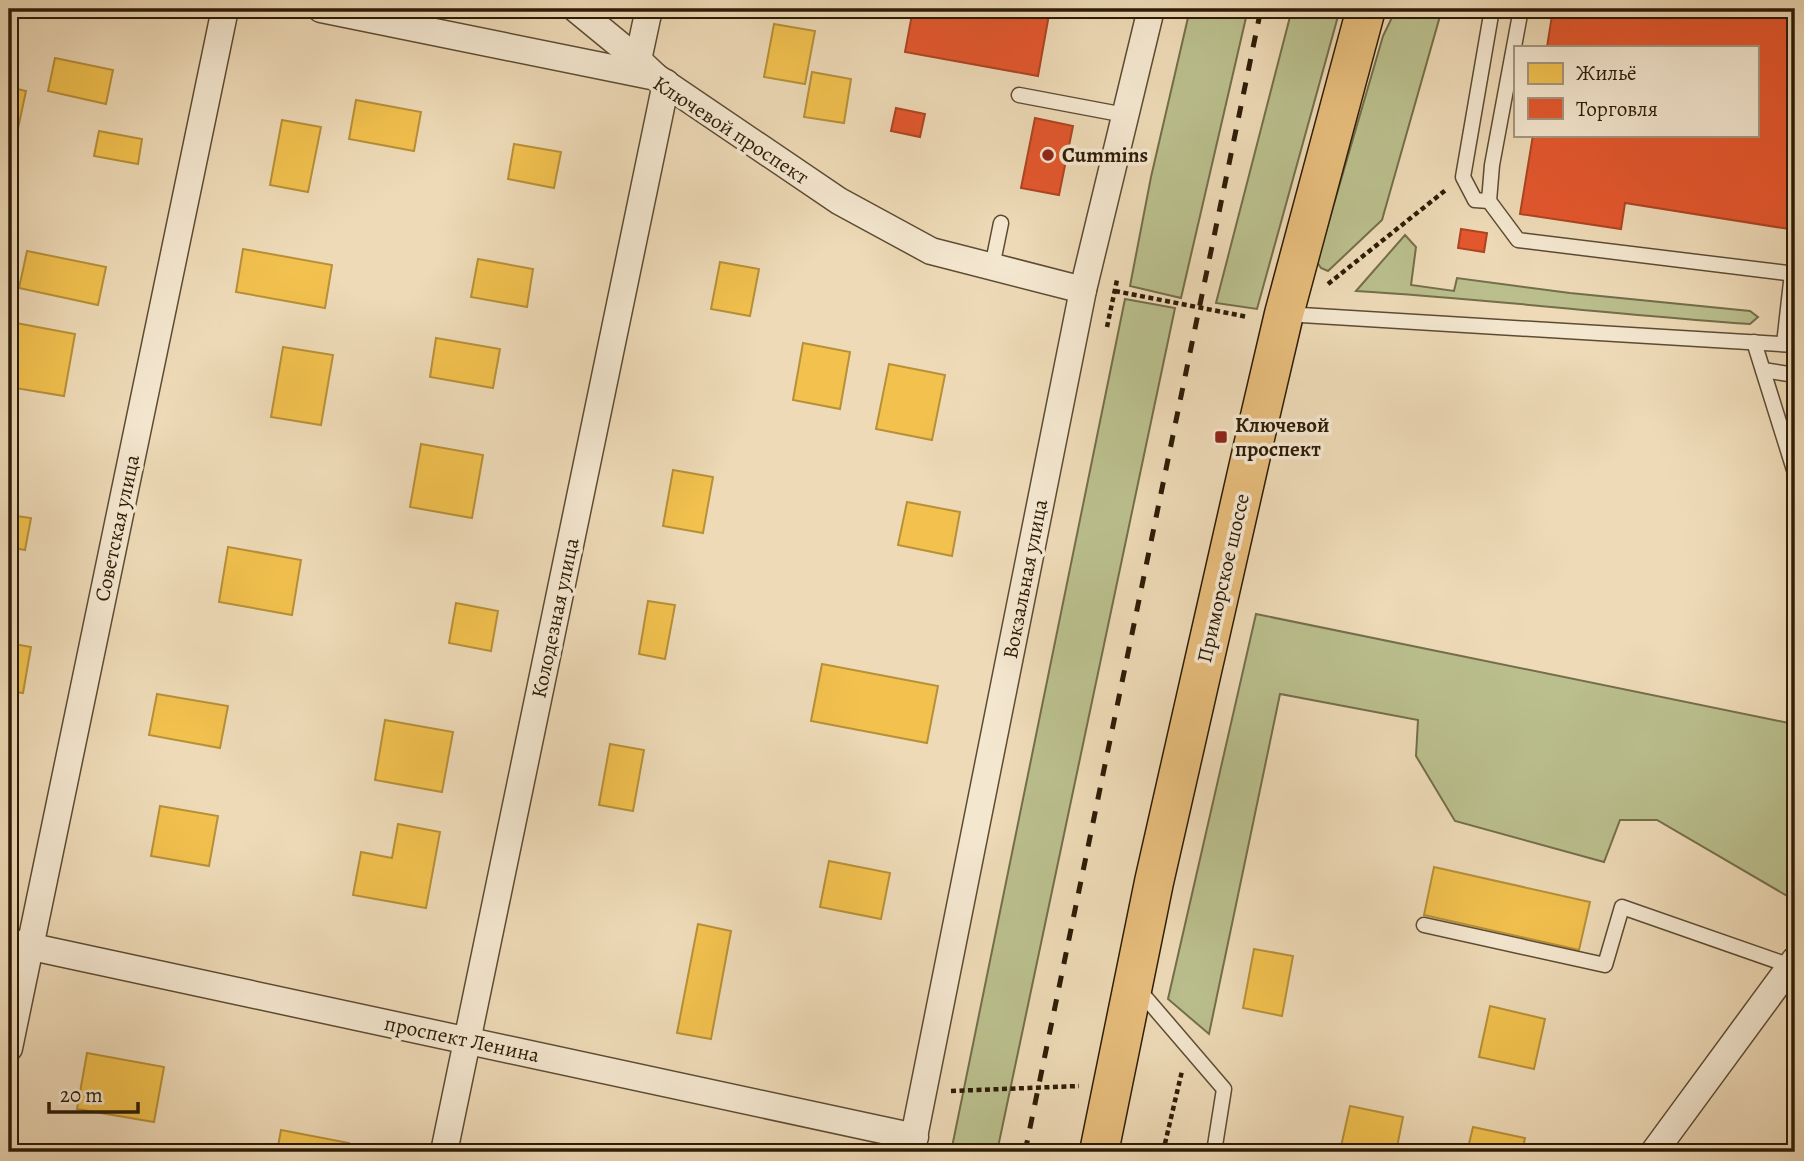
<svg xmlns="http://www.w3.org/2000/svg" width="1804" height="1161" viewBox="0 0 1804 1161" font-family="Alegreya,serif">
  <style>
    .green { fill: #babf8d; stroke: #746e4a; stroke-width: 2 }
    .homes { fill: #f2c14e; stroke: #b79038; stroke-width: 2 }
    .shops { fill: #e4572e; stroke: #ad4522; stroke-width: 2 }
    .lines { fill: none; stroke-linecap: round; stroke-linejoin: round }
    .service-casing { stroke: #5d4c32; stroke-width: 17 }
    .minor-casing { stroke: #5d4c32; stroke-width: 29 }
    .primary-casing { stroke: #2d1c06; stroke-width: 41 }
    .path { stroke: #2d1c06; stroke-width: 4.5; stroke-dasharray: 5 3.5; stroke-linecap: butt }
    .service { stroke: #f4e7d0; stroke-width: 14 }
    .minor { stroke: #f4e7d0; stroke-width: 26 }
    .primary { stroke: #e7bd7c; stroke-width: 38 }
    .rail { stroke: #2d1c06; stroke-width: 5; stroke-dasharray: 12 12; stroke-linecap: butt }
    .poi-dot { fill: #8f2418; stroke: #f4e7d0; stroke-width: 2.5 }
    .labels { text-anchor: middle; stroke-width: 7; stroke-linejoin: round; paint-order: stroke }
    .street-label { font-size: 21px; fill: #2d1c06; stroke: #f4e7d0 }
    .poi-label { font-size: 21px; font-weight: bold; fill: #2d1c06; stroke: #f4e7d0; text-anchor: start }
  </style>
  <rect width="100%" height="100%" fill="#eedab7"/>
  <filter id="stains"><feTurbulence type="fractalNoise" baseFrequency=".00286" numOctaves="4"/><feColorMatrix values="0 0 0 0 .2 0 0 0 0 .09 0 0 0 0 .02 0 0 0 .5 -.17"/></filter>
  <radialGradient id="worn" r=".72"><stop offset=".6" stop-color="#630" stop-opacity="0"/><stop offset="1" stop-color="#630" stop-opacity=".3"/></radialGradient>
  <g class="green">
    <path d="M1190 9H1248L1181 298 1130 286 1151 177Z"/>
    <path d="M1292 9H1340L1257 309 1216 303Z"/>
    <path d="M1396 9H1442L1382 220 1328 271 1321 268 1317 262 1383 36Z"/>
    <path d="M1405 235 1416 247 1411 285 1454 291 1457 278 1570 293 1750 311 1758 317 1750 324C1619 315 1488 299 1356 291Z"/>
    <path d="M1125 299 1175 308 997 1152H951Z"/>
    <path d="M1256 614 1789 723 1795 737V890L1789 897 1657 820H1620L1604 862 1455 821 1416 756 1418 720 1280 694 1209 1034 1168 999Z"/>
  </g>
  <g class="homes">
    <path d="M774 24 815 31 805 84 764 77Z"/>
    <path d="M55 58 113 70 106 104 48 91Z"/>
    <path d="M812 72 851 79 844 123 804 117Z"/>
    <path d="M9 87 26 91 16 138 9 137Z"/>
    <path d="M356 100 421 112 414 151 349 139Z"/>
    <path d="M282 120 321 127 308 192 270 185Z"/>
    <path d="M99 131 142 139 138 164 94 156Z"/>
    <path d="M514 144 561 152 554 188 508 179Z"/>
    <path d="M243 249 332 265 325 308 236 292Z"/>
    <path d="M27 251 106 267 98 305 19 288Z"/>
    <path d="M478 259 533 269 527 307 471 297Z"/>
    <path d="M720 262 759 269 750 316 711 309Z"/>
    <path d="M16 323 75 334 64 396 9 387V363Z"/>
    <path d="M436 338 500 349 493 388 430 377Z"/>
    <path d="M803 343 850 352 840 409 793 400Z"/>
    <path d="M283 347 333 355 321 425 271 417Z"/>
    <path d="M889 364 945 375 932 440 876 429Z"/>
    <path d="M421 444 483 455 472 518 410 507Z"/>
    <path d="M673 470 713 477 703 533 663 526Z"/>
    <path d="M907 502 960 512 952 556 898 545Z"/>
    <path d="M9 515 31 518 25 550 9 547Z"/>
    <path d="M228 547 301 560 292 615 219 602Z"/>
    <path d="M648 601 675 605 665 659 639 654Z"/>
    <path d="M456 603 498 611 491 651 449 643Z"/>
    <path d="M9 643 31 647 23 693 9 691Z"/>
    <path d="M822 664 938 686 927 743 811 721Z"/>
    <path d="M157 694 228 706 220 748 149 735Z"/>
    <path d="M385 720 453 732 442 792 375 780Z"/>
    <path d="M610 744 644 750 633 811 599 805Z"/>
    <path d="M160 806 218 816 209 866 151 856Z"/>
    <path d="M398 824 440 832 426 908 353 895 361 852 392 858Z"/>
    <path d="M829 861 890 873 881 919 820 907Z"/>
    <path d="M1434 867 1590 902 1579 950 1424 915Z"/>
    <path d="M698 924 731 931 711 1039 677 1033Z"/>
    <path d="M1254 949 1293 956 1282 1016 1243 1008Z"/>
    <path d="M1490 1006 1545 1019 1534 1069 1479 1057Z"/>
    <path d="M87 1053 164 1067 154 1122 77 1109Z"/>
    <path d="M1350 1106 1403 1117 1396 1152 1340 1151Z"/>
    <path d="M1473 1127 1525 1138 1522 1152H1467Z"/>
    <path d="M281 1130 349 1143 348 1152H277Z"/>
  </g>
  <g class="shops">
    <path d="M913 9H1050L1038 76 905 52Z"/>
    <path d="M1553 9H1795V230L1625 203 1621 229 1520 214 1533 135H1757V47H1547Z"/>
    <path d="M896 108 925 114 920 137 891 131Z"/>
    <path d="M1035 118 1073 126 1059 195 1021 188Z"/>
    <path d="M1461 229 1487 233 1484 252 1458 248Z"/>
  </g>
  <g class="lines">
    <g class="service-casing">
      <g id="service">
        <path d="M1521 9 1492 165 1489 201 1518 240 1795 274"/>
        <path d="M1019 95 1125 115"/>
        <path d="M1489 201 1475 200 1463 177 1492 9"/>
        <path d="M992 267 1001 223"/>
        <path d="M1285 314 1795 345"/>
        <path d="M1754 342 1795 473"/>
        <path d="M1784 344 1792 273"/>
        <path d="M1763 370 1795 375"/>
        <path d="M1424 925 1605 965 1622 907 1791 966"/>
        <path d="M1139 990 1224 1089 1214 1152"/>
      </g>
    </g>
    <g class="minor-casing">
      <g id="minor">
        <path d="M321 9 656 77 839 201 931 251 1083 290"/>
        <path d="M576 9 638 60 655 76"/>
        <path d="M632 71 638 60 649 9"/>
        <path d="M9 942 915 1137"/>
        <path d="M9 1048 225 9"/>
        <path d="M444 1152 666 83"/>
        <path d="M911 1152 1083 290 1151 9"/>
        <path d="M1654 1152 1795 960"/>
      </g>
    </g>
    <g class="primary-casing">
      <path id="primary" d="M1099 1152 1154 882 1254 442 1284 314 1366 9"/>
    </g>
    <g class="path">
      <path d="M1328 284 1447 189"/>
      <path d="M1115 291 1248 317"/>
      <path d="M1107 327 1117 280"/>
      <path d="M951 1091 1079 1086"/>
      <path d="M1163 1152 1182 1071"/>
    </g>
    <use href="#service" class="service"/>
    <use href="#minor" class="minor"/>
    <use href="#primary" class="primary"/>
    <path class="rail" d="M1025 1152 1261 9"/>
  </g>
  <g class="poi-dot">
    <circle cx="1048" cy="155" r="7"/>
    <rect x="1214" y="430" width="14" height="14" rx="3.5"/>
  </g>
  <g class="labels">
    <g class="street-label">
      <text transform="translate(731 130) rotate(33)" y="7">Ключевой проспект</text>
      <text transform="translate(117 528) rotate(-78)" y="7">Советская улица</text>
      <text transform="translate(1223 578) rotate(-77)" y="7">Приморское шоссе</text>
      <text transform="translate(1025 579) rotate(-79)" y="7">Вокзальная улица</text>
      <text transform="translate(555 618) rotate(-78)" y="7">Колодезная улица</text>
      <text transform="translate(462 1039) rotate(12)" y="7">проспект Ленина</text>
    </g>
    <g class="poi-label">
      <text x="1062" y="162">Cummins</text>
      <text x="1235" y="432">Ключевой<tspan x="1235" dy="24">проспект</tspan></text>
    </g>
  </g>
  <rect width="1804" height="1161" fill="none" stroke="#eedab7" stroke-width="35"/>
  <rect x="10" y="10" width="1783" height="1140" fill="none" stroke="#2d1c06" stroke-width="3.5"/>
  <rect x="18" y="18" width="1769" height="1126" fill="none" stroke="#2d1c06" stroke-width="2"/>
  <rect x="1514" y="46" width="245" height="91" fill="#f4e7d0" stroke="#a4967f" stroke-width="2"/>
  <rect x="1528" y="63" width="35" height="21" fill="#f2c14e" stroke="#a4967f" stroke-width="2"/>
  <text x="1576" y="80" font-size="21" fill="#2d1c06">Жильё</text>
  <rect x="1528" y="98" width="35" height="21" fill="#e4572e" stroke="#a4967f" stroke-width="2"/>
  <text x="1576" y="116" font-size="21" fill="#2d1c06">Торговля</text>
  <path d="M49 1102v10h89v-10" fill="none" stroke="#2d1c06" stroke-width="3.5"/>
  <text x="60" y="1102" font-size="21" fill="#2d1c06" stroke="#f4e7d0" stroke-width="5" paint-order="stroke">20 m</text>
  <rect width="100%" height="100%" filter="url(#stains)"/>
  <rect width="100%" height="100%" fill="url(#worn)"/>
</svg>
